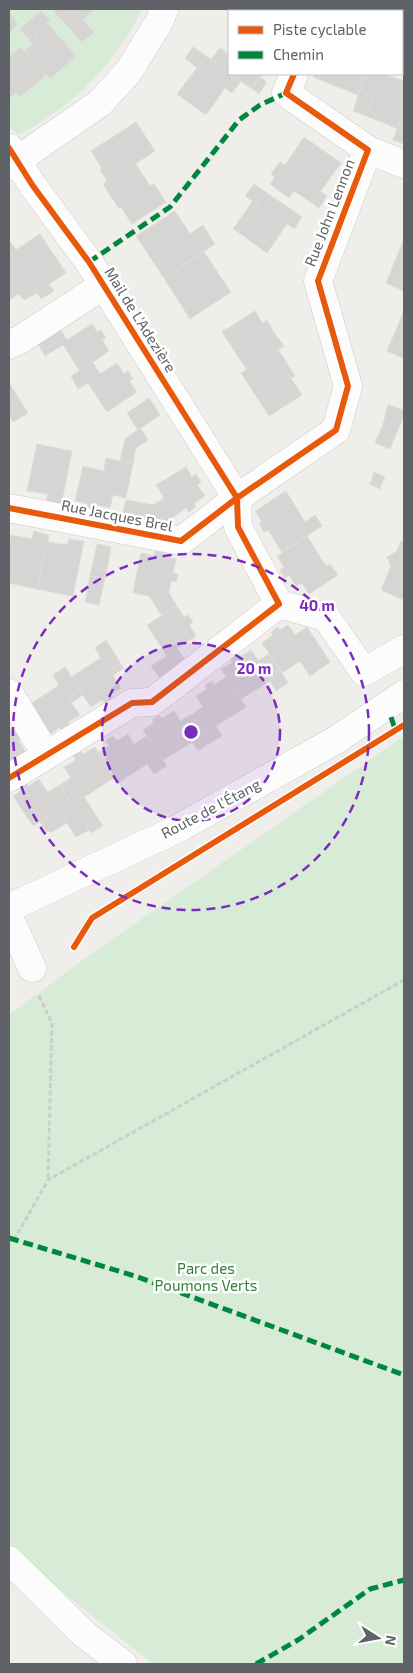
<svg xmlns="http://www.w3.org/2000/svg" width="413" height="1673" viewBox="0 0 413 1673" font-family="'Exo 2',sans-serif">
  <style>
    .green { fill: #d8ebd6 }
    .building { fill: #d6d5d3; stroke: #deddd9 }
    .lines { fill: none; stroke-linecap: round; stroke-linejoin: round }
    .minor-casing { stroke: #cbcccc; stroke-width: 29 }
    .path { stroke: #cacfcc; stroke-width: 3; stroke-dasharray: 5 2.5; stroke-linecap: butt }
    .minor { stroke: #fdfcfc; stroke-width: 28 }
    .quiet { stroke: #00873e; stroke-width: 5; stroke-dasharray: 10 5; stroke-linecap: butt }
    .cycleway-casing { stroke: #fff; stroke-width: 9 }
    .cycleway { stroke: #e8590c; stroke-width: 6 }
    .ring { fill: none; stroke: #7b2cbf; stroke-width: 2.5; stroke-dasharray: 9 6 }
    .labels { text-anchor: middle; stroke-width: 5; stroke-linejoin: round; paint-order: stroke }
    .street-label { font-size: 15px; fill: #5f6368; stroke: #fff }
    .park-label { font-size: 15px; fill: #348238; stroke: #fff }
    .centre { fill: #7b2cbf; stroke: #fff; stroke-width: 2.5 }
    .ring-label { font-size: 15px; text-anchor: middle; font-weight: bold; fill: #7b2cbf; stroke: #fff; stroke-width: 5; stroke-linejoin: round; paint-order: stroke }
  </style>
  <rect width="100%" height="100%" fill="#efeeea"/>
  <g class="green">
    <path d="M9 9H52L82 42 94 32 83 20 95 9H142C118 61 71 108 20 134L16 133 9 126V99L16 93 20 97 46 75 50 79 75 56 47 23 49 20 41 11 20 29 33 44 25 51 21 47 9 57V33L17 24 9 13Z"/>
    <path d="M404 736V1664H153L40 1574 9 1541V1015L84 959Z"/>
  </g>
  <g class="building">
    <path d="M52 9H69L59 17Z"/>
    <path d="M69 9H95L83 20 94 32 82 42 59 17Z"/>
    <path d="M227 9H301L299 11 229 12 226 10Z"/>
    <path d="M41 11 50 20 34 34 38 39 33 44 20 29Z"/>
    <path d="M10 14 18 24 9 33V16Z"/>
    <path d="M47 23 76 56 50 79 25 51 38 39 34 34Z"/>
    <path d="M21 47 46 75 20 97 16 93 9 99V57Z"/>
    <path d="M193 47 241 81 232 93 225 88 206 115 177 94 197 68 185 58Z"/>
    <path d="M220 48 229 54V73L211 59Z"/>
    <path d="M231 74H262L252 89Z"/>
    <path d="M314 74H366L358 95 313 77Z"/>
    <path d="M366 74H384L404 81V111L398 129 384 123 386 118 368 111 374 96 360 91Z"/>
    <path d="M260 77 267 82 259 94 252 89Z"/>
    <path d="M360 91 374 96 368 111 386 118 384 123 353 111Z"/>
    <path d="M404 111V144L393 140Z"/>
    <path d="M136 122 155 151 108 182 100 170 102 168 91 151Z"/>
    <path d="M304 137 341 163 312 203 294 191 289 198 270 184 275 177 271 174 280 162 285 165Z"/>
    <path d="M135 163 150 186 154 184 166 202 132 224 121 207 119 209 103 184Z"/>
    <path d="M254 184 295 212 267 253 238 232 258 205 245 196Z"/>
    <path d="M320 191 327 196 319 208 312 203Z"/>
    <path d="M253 201 258 205 238 232 233 229Z"/>
    <path d="M175 211 190 234 203 225 215 244 164 278 136 236Z"/>
    <path d="M295 212 302 217 294 229 286 223Z"/>
    <path d="M40 234 66 273 49 284 54 291 41 299 11 253Z"/>
    <path d="M404 239V291L386 283Z"/>
    <path d="M9 240 16 250 11 253 9 249Z"/>
    <path d="M9 249 37 293 24 300 19 294 9 300Z"/>
    <path d="M204 252 231 292 190 319 164 278Z"/>
    <path d="M255 311 269 334 273 331 284 346 247 370 222 332Z"/>
    <path d="M404 311V359L387 351Z"/>
    <path d="M267 320 273 331 269 334 262 323Z"/>
    <path d="M92 324 97 332 101 330 106 338 102 340 109 351 80 371 63 345 45 356 38 344 60 329 67 340Z"/>
    <path d="M278 350 287 363 283 366 302 395 269 416 241 373Z"/>
    <path d="M93 362 100 374 117 363 124 374 128 371 133 379 129 381 137 392 107 412 88 383 78 389 71 376Z"/>
    <path d="M287 363 295 376 291 378 283 366Z"/>
    <path d="M9 383 28 413 13 422 9 415Z"/>
    <path d="M149 398 160 415 138 430 127 413Z"/>
    <path d="M388 404 404 411V415L390 449 375 443 383 425Z"/>
    <path d="M140 428 148 440 136 448 133 464 120 461 125 439Z"/>
    <path d="M37 444 72 451 61 505 46 502 48 494 27 491Z"/>
    <path d="M106 458 133 464 126 498 113 495 110 508 97 505 96 510 87 508 88 504 75 501 83 466 104 471Z"/>
    <path d="M186 467 192 477 196 474 201 482 197 485 205 496 194 503 196 507 189 512 186 508 166 522 167 524 162 528 122 516 126 500 153 505 164 498 156 485Z"/>
    <path d="M374 472 385 477 381 485 371 481Z"/>
    <path d="M371 481 381 485 380 489 369 484Z"/>
    <path d="M286 491 305 522 315 515 322 526 282 552 268 530 264 532 259 524 262 522 255 511Z"/>
    <path d="M34 531 49 535 37 589 9 583V548L11 535 32 539Z"/>
    <path d="M307 536 326 566 330 564 338 575 309 594 302 583 296 586 289 575 285 578 280 570 284 567 277 556Z"/>
    <path d="M69 539 84 541 73 596 37 589 47 542 67 545Z"/>
    <path d="M401 541 404 542V600L381 590 391 566 387 557 397 551Z"/>
    <path d="M97 544 111 547 107 570 92 567Z"/>
    <path d="M155 551 164 553 163 557 176 559 173 573 178 574 176 582 171 581 169 593 177 606 162 616 149 596 133 593 141 553 154 556Z"/>
    <path d="M92 567 107 570 105 578 90 576Z"/>
    <path d="M90 576 105 578 99 605 85 602Z"/>
    <path d="M177 606 184 617 188 615 193 622 189 625 196 636 177 648 186 661 160 678 151 666 167 656 147 625Z"/>
    <path d="M288 625 295 635 307 627 330 662 310 676 300 661 282 673 262 643 273 635 271 632 278 627 280 630Z"/>
    <path d="M106 640 121 664 110 671 121 688 110 695 113 699 105 704 102 700 91 707 71 677 101 658 95 648Z"/>
    <path d="M251 650 263 667 274 660 288 683 276 691 270 681 241 699 221 669 232 663 230 659 238 654 240 657Z"/>
    <path d="M269 654 274 660 263 667 258 661Z"/>
    <path d="M121 664 124 668 113 675 110 671Z"/>
    <path d="M65 667 80 690 68 698 80 715 68 722 71 726 62 731 60 727 49 735 29 705 59 685 53 675Z"/>
    <path d="M226 677 246 707 216 726 222 736 210 743 191 715 203 707 196 696 207 689 205 685 212 681 214 685Z"/>
    <path d="M80 690 83 695 71 703 68 698Z"/>
    <path d="M174 711 185 728 196 721 210 743 198 751 192 742 163 760 143 730 154 723 152 720 159 715 162 718Z"/>
    <path d="M191 715 196 721 185 728 180 721Z"/>
    <path d="M9 726 13 733 17 731 21 738 18 740 25 751 9 762Z"/>
    <path d="M128 734 134 744 147 736 167 766 154 774 147 764 118 783 98 753 109 746 106 740 113 736 117 741Z"/>
    <path d="M95 747 114 778 84 797 103 826 91 833 60 785 71 778 64 767 76 760 73 756 81 751 83 754Z"/>
    <path d="M39 779 52 799 64 792 89 830 76 837 59 810 33 826 13 796 21 791 19 787 26 783 29 786Z"/>
    <path d="M60 785 64 792 52 799 48 792Z"/>
    <path d="M59 810 67 823 52 832 46 831 40 822Z"/>
  </g>
  <g class="lines">
    <g class="minor-casing">
      <g id="minor">
        <path d="M9 148 33 186 89 262 237 498 238 527 279 604 152 702 132 703 9 778"/>
        <path d="M368 150 404 164"/>
        <path d="M9 166 100 103 129 71 159 22 164 9"/>
        <path d="M9 345 21 339 104 285"/>
        <path d="M9 508 181 541 237 498 336 430 348 386 318 281 368 150 286 93 294 74"/>
        <path d="M279 604 326 617 364 672 404 649"/>
        <path d="M9 693 46 754"/>
        <path d="M9 908 179 828 336 740 404 694"/>
        <path d="M9 917 32 968"/>
        <path d="M9 1560 84 1634 123 1664"/>
      </g>
    </g>
    <g class="path">
      <path d="M39 996 52 1023 48 1179"/>
      <path d="M14 1240 48 1180 404 980"/>
    </g>
    <use href="#minor" class="minor"/>
    <g class="quiet">
      <path d="M326 11 327 9"/>
      <path d="M89 262 170 207 239 120 260 105 286 93"/>
      <path d="M391 717 396 732"/>
      <path d="M9 1238 135 1276 404 1375"/>
      <path d="M256 1664 298 1640 370 1589 404 1580"/>
    </g>
    <g class="cycleway-casing">
      <g id="cycleway">
        <path d="M9 148 33 186 89 262 237 498 238 527 279 604 152 702 132 703 9 778"/>
        <path d="M9 508 181 541 237 498 336 430 348 386 318 281 368 150 286 93 294 74"/>
        <path d="M74 947 92 918 404 725"/>
      </g>
    </g>
    <use href="#cycleway" class="cycleway"/>
  </g>
  <circle cx="191" cy="732" r="89" fill="#7b2cbf" fill-opacity=".12"/>
  <g class="ring">
    <circle cx="191" cy="732" r="89"/>
    <circle cx="191" cy="732" r="178"/>
  </g>
  <g class="labels">
    <g class="street-label">
      <text transform="translate(330 213) rotate(-69)" y="5">Rue John Lennon</text>
      <text transform="translate(140 320) rotate(58)" y="5">Mail de L'Adezière</text>
      <text transform="translate(117 516) rotate(11)" y="5">Rue Jacques Brel</text>
      <text transform="translate(211 809) rotate(-28)" y="5">Route de l'Étang</text>
    </g>
    <g class="park-label">
      <text x="206" y="1274">Parc des<tspan x="206" dy="17">Poumons Verts</tspan></text>
    </g>
  </g>
  <circle cx="191" cy="732" r="8" class="centre"/>
  <g class="ring-label">
    <text x="317" y="611">40 m</text>
    <text x="254" y="674">20 m</text>
  </g>
  <rect width="413" height="1673" fill="none" stroke="#5f6368" stroke-width="20"/>
  <rect x="228" y="10" width="175" height="65" fill="#ffffff" stroke="#bfc1c3"/>
  <rect x="238" y="26" width="25" height="8" fill="#e8590c" stroke="#bfc1c3"/>
  <text x="273" y="35" font-size="15" fill="#5f6368">Piste cyclable</text>
  <rect x="238" y="51" width="25" height="8" fill="#00873e" stroke="#bfc1c3"/>
  <text x="273" y="60" font-size="15" fill="#5f6368">Chemin</text>
  <g transform="translate(378 1638) rotate(101)" stroke="#ffffff" stroke-width="4" paint-order="stroke">
  <path d="M0-4L9 19L0 12L-9 19Z" fill="#5f6368"/>
  <text y="-8" font-size="14" font-weight="bold" text-anchor="middle" fill="#5f6368">N</text>
  </g>
</svg>
